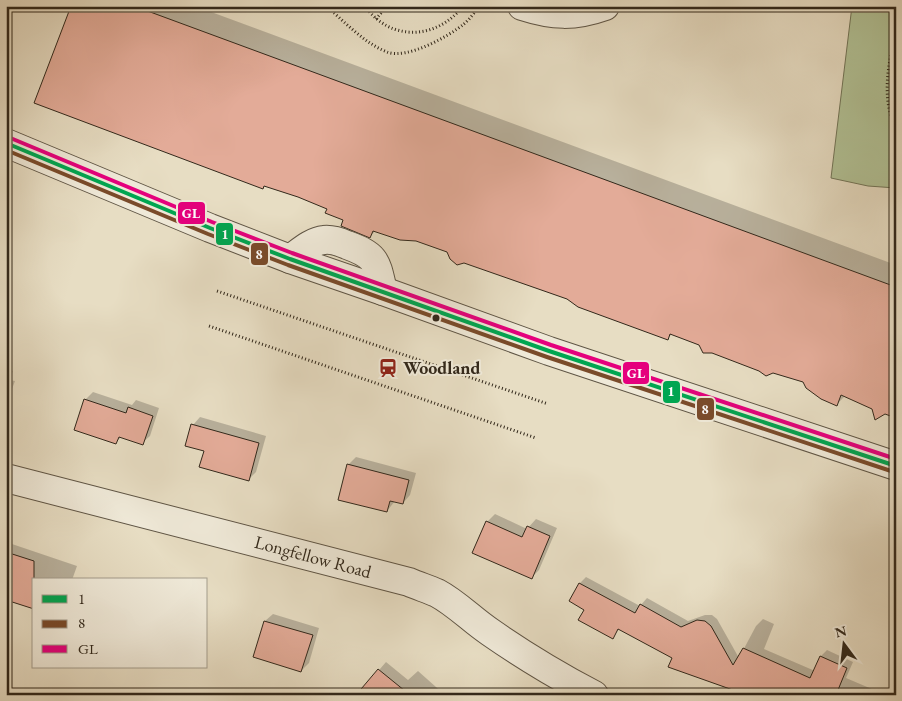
<svg xmlns="http://www.w3.org/2000/svg" width="902" height="701" viewBox="0 0 902 701" font-family="'EB Garamond',serif">
  <style>
    .green { fill: #b2c296; stroke: #727558 }
    .shadow { fill: #0003 }
    .building { fill: #e3ab98; stroke: #32281b }
    .lines { fill: none; stroke-linecap: round; stroke-linejoin: round }
    .minor-casing { stroke: #5f5545; stroke-width: 30 }
    .path { stroke: #32281b; stroke-width: 3; stroke-dasharray: 1 2.5; stroke-linecap: butt }
    .minor { stroke: #efe9d8; stroke-width: 28 }
    .bus-1-casing { stroke: #efe9d8; stroke-width: 8 }
    .bus-2-casing { stroke: #efe9d8; stroke-width: 8 }
    .bus-3-casing { stroke: #efe9d8; stroke-width: 8 }
    .bus-1 { stroke: #00a651; stroke-width: 4 }
    .bus-2 { stroke: #7a4b2a; stroke-width: 4 }
    .bus-3 { stroke: #e5007d; stroke-width: 4 }
    .bus-dot { fill: #32281b; stroke: #efe9d8; stroke-width: 2 }
    .labels { text-anchor: middle; stroke-width: 4; stroke-linejoin: round; paint-order: stroke }
    .poi-label { font-size: 18px; font-weight: bold; fill: #32281b; stroke: #efe9d8; text-anchor: start }
    .street-label { font-size: 18px; fill: #32281b; stroke: #efe9d8 }
    .line-badge { stroke: #efe9d8; stroke-width: 2 }
    .badge-label { font-size: 14px; text-anchor: middle; font-weight: bold; fill: #fff }
  </style>
  <rect width="100%" height="100%" fill="#e7ddc3"/>
  <filter id="stains"><feTurbulence type="fractalNoise" baseFrequency=".004" numOctaves="4"/><feColorMatrix values="0 0 0 0 .2 0 0 0 0 .09 0 0 0 0 .02 0 0 0 .5 -.17"/></filter>
  <radialGradient id="worn" r=".72"><stop offset=".6" stop-color="#630" stop-opacity="0"/><stop offset="1" stop-color="#630" stop-opacity=".3"/></radialGradient>
  <path class="green" d="M852 6H896V188L868 186 831 178Z"/>
  <g class="shadow">
    <path d="M72 6H195L896 265V417L845 396 837 404 804 381 759 369 672 334 668 338 568 297 416 240 376 230 370 237 328 209 299 196 265 185 263 187Z"/>
    <path d="M6 369 13 371 10 380 15 381 6 405Z"/>
    <path d="M93 392 132 405 136 400 159 408 150 436 142 443 122 436 116 442 85 400Z"/>
    <path d="M200 417 266 436 256 472 248 480 205 450 193 425Z"/>
    <path d="M356 457 416 473 410 495 403 503 395 501 387 511 348 465Z"/>
    <path d="M495 514 527 529 536 519 557 528 539 570 532 577 487 522Z"/>
    <path d="M9 543 77 566 72 580H34L6 599V546Z"/>
    <path d="M586 577 640 606 647 598 688 621 705 615H712L717 619 739 658 756 626 763 619 774 624 764 649 815 671 821 656 827 650 853 662 846 678 886 695H765L673 657 620 628 612 638 586 609 570 601 580 583Z"/>
    <path d="M273 614 319 628 309 663 301 671 254 657 265 621Z"/>
    <path d="M386 662 408 680 418 671 445 695H366L361 691Z"/>
    <path d="M894 689H896V695H888Z"/>
    <path d="M77 691 79 695H68Z"/>
  </g>
  <g class="building">
    <path d="M71 6H134L896 287V418L885 414 875 420 872 409 841 395 837 406 821 399 806 388 803 382 773 373 766 376 759 371 712 353H703L699 345 670 334 668 340 578 307 567 299 464 263 457 265 450 259 447 252 416 241 400 240 373 231 370 238 341 226 343 220 325 213 327 209 298 197 264 186 263 189 34 103Z"/>
    <path d="M84 399 126 413 128 407 153 416 143 445 119 437 116 444 74 430Z"/>
    <path d="M191 424 259 443 249 481 199 467 204 451 185 446Z"/>
    <path d="M347 464 409 480 403 504 390 501 387 512 338 500Z"/>
    <path d="M486 521 522 537 527 526 550 536 532 579 472 553Z"/>
    <path d="M6 552 34 561V609L6 600Z"/>
    <path d="M579 583 635 613 640 604 681 627 697 620 705 621 711 626 733 665 743 648 810 678 820 656 847 668 838 690 850 695H747L668 667 672 658 618 629 613 639 578 620 584 610 569 601Z"/>
    <path d="M264 621 313 635 301 672 253 657Z"/>
    <path d="M378 669 410 695H356Z"/>
  </g>
  <g class="lines">
    <g class="minor-casing">
      <g id="minor">
        <path d="M522 6C553 16 574 17 605 6"/>
        <path d="M6 143 210 228 290 259 383 291 549 351 896 466"/>
        <path d="M290 259C300 252 312 241 324 240 332 239 340 242 347 245 377 256 376 261 383 291"/>
        <path d="M6 478 409 582C418 586 428 589 437 593 456 603 472 620 490 632 523 655 558 676 594 695"/>
      </g>
    </g>
    <g class="path">
      <path d="M326 6C345 22 364 43 387 52 407 60 449 36 464 24 470 19 475 12 479 6"/>
      <path d="M365 6C390 42 437 40 463 6"/>
      <path d="M376 19 387 6"/>
      <path d="M896 35C888 61 881 102 896 127"/>
      <path d="M217 291 548 404"/>
      <path d="M209 326 536 438"/>
    </g>
    <use href="#minor" class="minor"/>
    <g class="bus-1-casing">
      <path id="bus-1" d="M6 143 210 228 290 259 549 351 896 466"/>
    </g>
    <g class="bus-2-casing">
      <path id="bus-2" d="M6 150 208 234 288 265 547 357 894 472"/>
    </g>
    <g class="bus-3-casing">
      <path id="bus-3" d="M8 137 212 222 292 253 551 345 896 459"/>
    </g>
    <use href="#bus-1" class="bus-1"/>
    <use href="#bus-2" class="bus-2"/>
    <use href="#bus-3" class="bus-3"/>
  </g>
  <defs>
    <g id="station-bare" transform="scale(1.5)"><path d="M-3-6H3Q5-6 5-4V2Q5 4 3 4L4.5 6H3L1.5 4h-3L-3 6H-4.5L-3 4Q-5 4-5 2V-4Q-5-6-3-6ZM-3.5-4v3h7v-3ZM-3.5 1v1.5H-2V1ZM2 1v1.5H3.5V1Z" fill="#8f2418" stroke="#efe9d8" stroke-width="2.5" paint-order="stroke"/></g>
  </defs>
  <g fill-rule="evenodd">
    <use href="#station-bare" x="388" y="368"/>
  </g>
  <circle class="bus-dot" cx="436" cy="318" r="4.5"/>
  <g class="labels">
    <g class="poi-label">
      <text x="403" y="374">Woodland</text>
    </g>
    <g class="street-label">
      <text transform="translate(313 557) rotate(15)" y="6">Longfellow Road</text>
    </g>
  </g>
  <g class="line-badge">
    <rect x="177" y="201" width="29" height="24" rx="5" fill="#e5007d"/>
    <rect x="215" y="222" width="19" height="24" rx="5" fill="#00a651"/>
    <rect x="250" y="242" width="19" height="24" rx="5" fill="#7a4b2a"/>
    <rect x="622" y="361" width="28" height="24" rx="5" fill="#e5007d"/>
    <rect x="662" y="380" width="19" height="24" rx="5" fill="#00a651"/>
    <rect x="696" y="397" width="19" height="24" rx="5" fill="#7a4b2a"/>
  </g>
  <g class="badge-label">
    <text x="191" y="218">GL</text>
    <text x="225" y="239">1</text>
    <text x="259" y="259">8</text>
    <text x="636" y="378">GL</text>
    <text x="671" y="396">1</text>
    <text x="705" y="414">8</text>
  </g>
  <rect width="902" height="701" fill="none" stroke="#e7ddc3" stroke-width="25"/>
  <rect x="8" y="8" width="887" height="686" fill="none" stroke="#32281b" stroke-width="2.5"/>
  <rect x="12" y="12" width="877" height="676" fill="none" stroke="#32281b"/>
  <rect x="32" y="578" width="175" height="90" fill="#efe9d8" stroke="#a39c8c"/>
  <rect x="42" y="595" width="25" height="8" fill="#00a651" stroke="#a39c8c"/>
  <text x="78" y="604" font-size="15" fill="#32281b">1</text>
  <rect x="42" y="620" width="25" height="8" fill="#7a4b2a" stroke="#a39c8c"/>
  <text x="78" y="628" font-size="15" fill="#32281b">8</text>
  <rect x="42" y="645" width="25" height="8" fill="#e5007d" stroke="#a39c8c"/>
  <text x="78" y="654" font-size="15" fill="#32281b">GL</text>
  <g transform="translate(844 644) rotate(345)" stroke="#efe9d8" stroke-width="4" paint-order="stroke">
  <path d="M0-4L9 19L0 12L-9 19Z" fill="#32281b"/>
  <text y="-8" font-size="14" font-weight="bold" text-anchor="middle" fill="#32281b">N</text>
  </g>
  <rect width="100%" height="100%" filter="url(#stains)"/>
  <rect width="100%" height="100%" fill="url(#worn)"/>
</svg>
